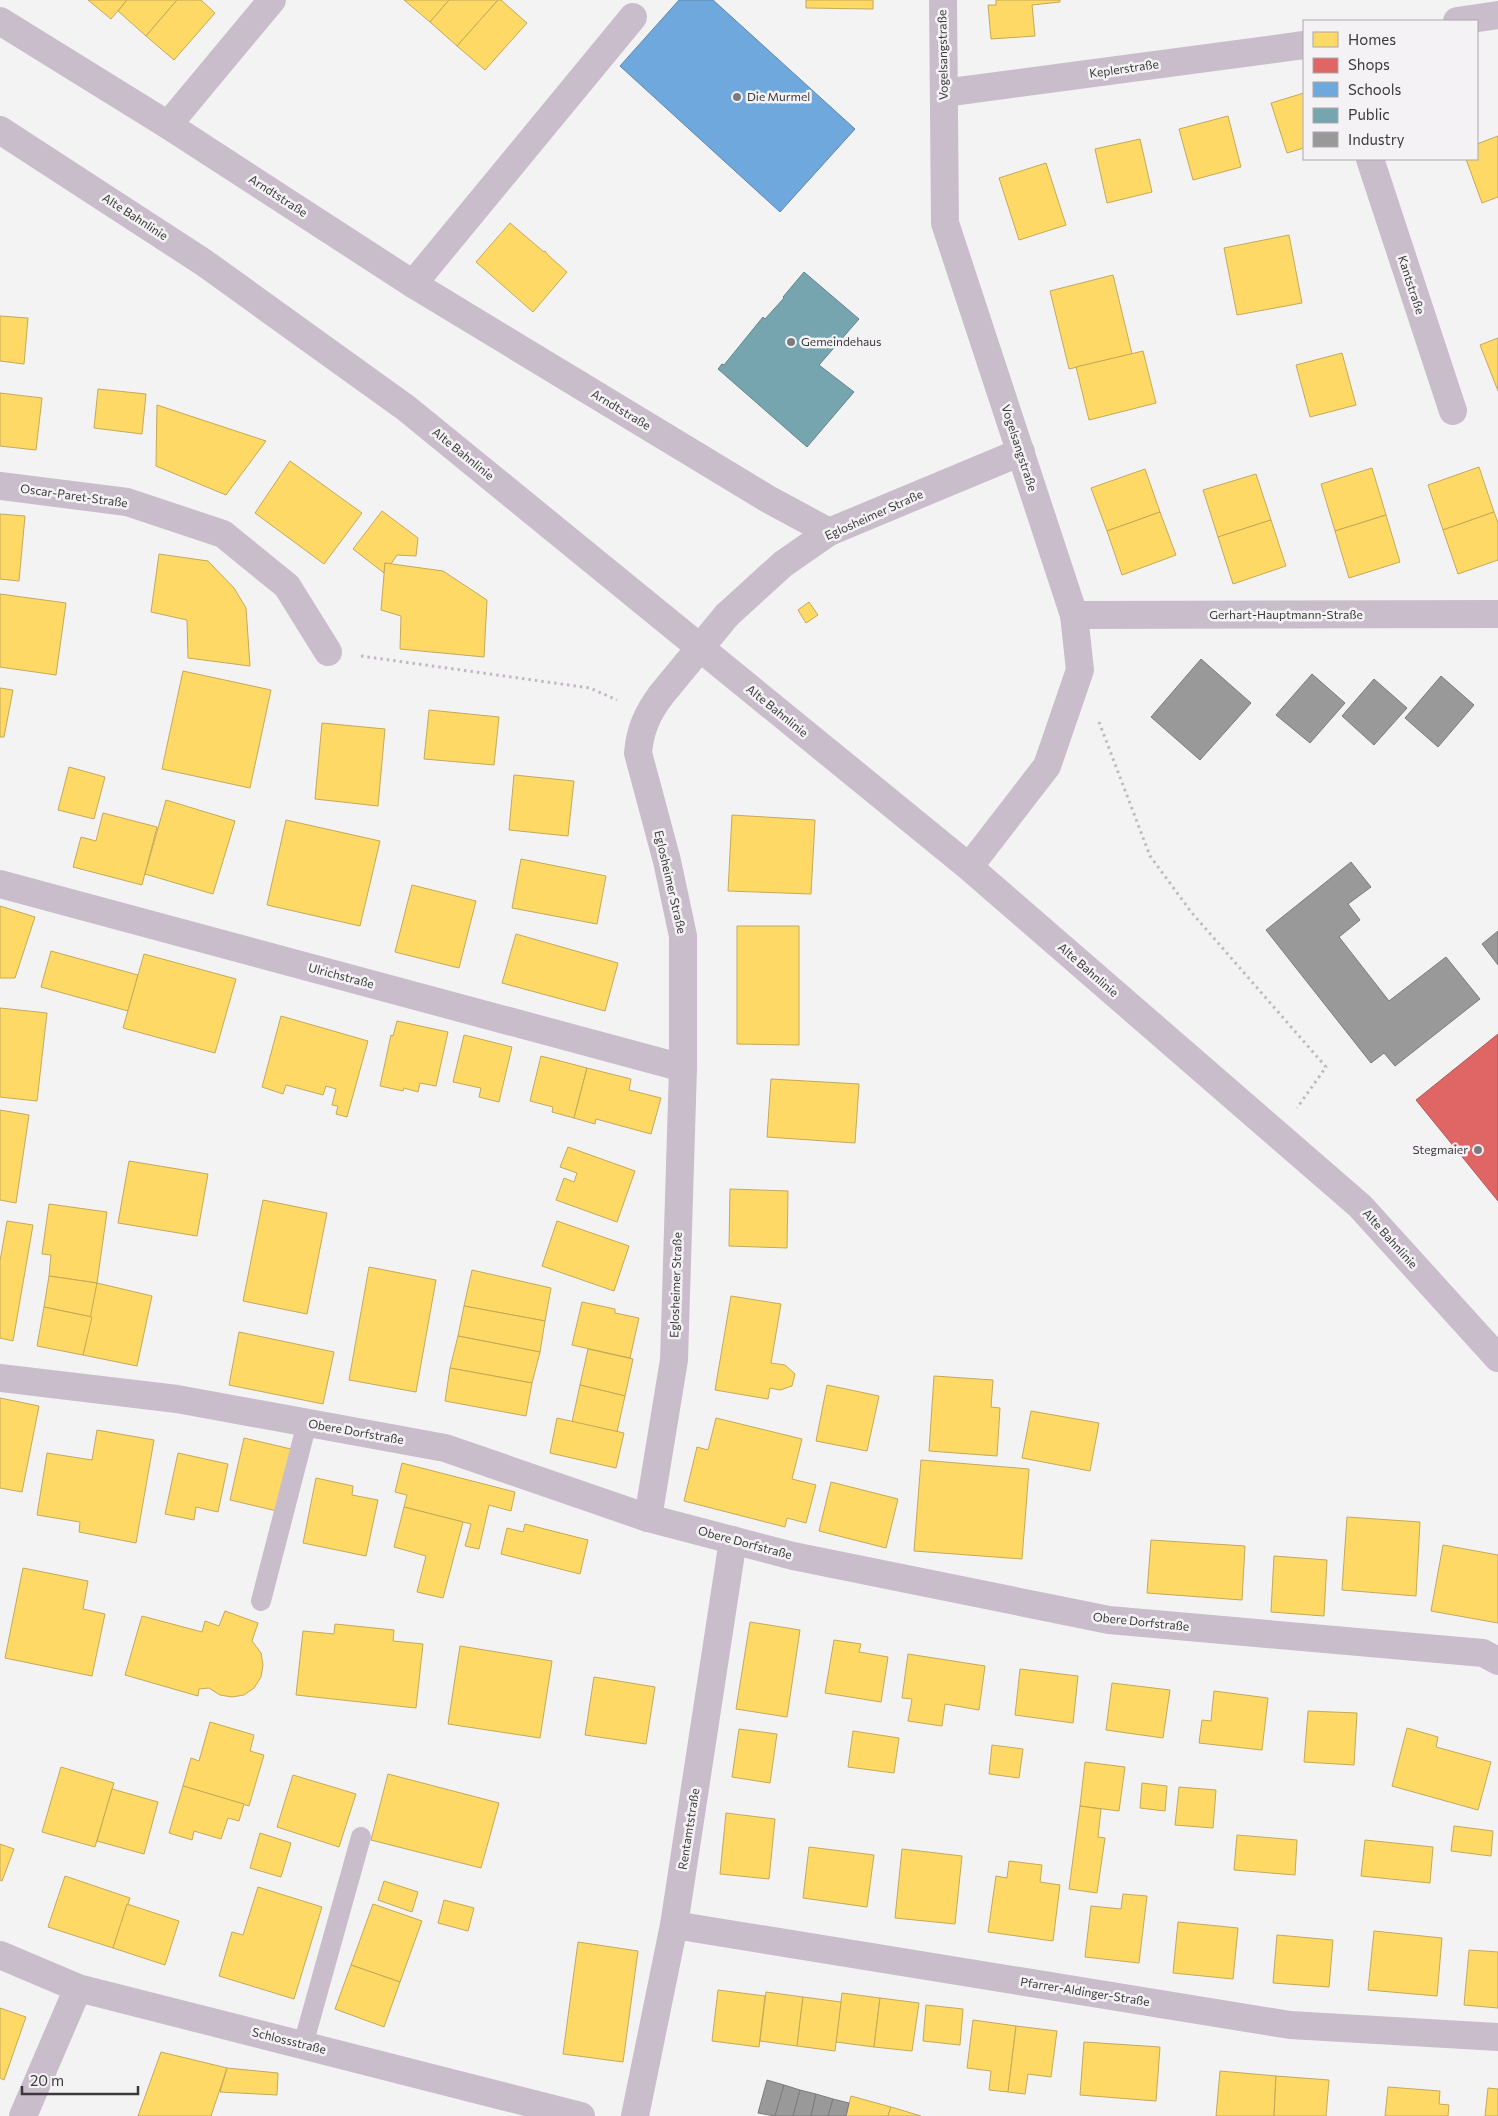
<svg xmlns="http://www.w3.org/2000/svg" width="1498" height="2116" viewBox="0 0 1498 2116" font-family="Commissioner,sans-serif">
  <style>
    .homes { fill: #ffd966; stroke: #c4a959 }
    .shops { fill: #e06666; stroke: #ae5959 }
    .schools { fill: #6fa8dc; stroke: #5f87ac }
    .public { fill: #76a5af; stroke: #64858c }
    .industry { fill: #999; stroke: #7d7c7d }
    .lines { fill: none; stroke-linecap: round; stroke-linejoin: round }
    .path { stroke: #c1b9c2; stroke-width: 3; stroke-dasharray: 2.5 4; stroke-linecap: butt }
    .service { stroke: #cabdcb; stroke-width: 20 }
    .minor { stroke: #cabdcb; stroke-width: 28 }
    .tertiary { stroke: #cabdcb; stroke-width: 28 }
    .minor-bridge { stroke: #cabdcb; stroke-width: 28 }
    .poi-dot { fill: #7c7b7c; stroke: #f4f2f5; stroke-width: 2 }
    .labels { text-anchor: middle; stroke-width: 5; stroke-linejoin: round; paint-order: stroke }
    .street-label { font-size: 12px; fill: #3b3a3b; stroke: #f4f2f5 }
    .poi-label { font-size: 12px; fill: #3b3a3b; stroke: #f4f2f5; text-anchor: start }
  </style>
  <rect width="100%" height="100%" fill="#f4f3f4"/>
  <g class="homes">
    <path d="M88 0H127L111 19Z"/>
    <path d="M127 0H177L146 36 118 11Z"/>
    <path d="M177 0H201L215 13 174 60 146 36Z"/>
    <path d="M404 0H449L430 22Z"/>
    <path d="M449 0H498L457 46 430 22Z"/>
    <path d="M498 0H501L527 23 485 70 457 46Z"/>
    <path d="M806 0H873V9L806 8Z"/>
    <path d="M996 0H1060V2L1032 5 1035 36 991 39 988 5H996Z"/>
    <path d="M1304 93V148L1287 153 1271 103Z"/>
    <path d="M1228 116 1241 167 1193 180 1179 129Z"/>
    <path d="M1498 136V197L1482 203 1466 159H1477V144Z"/>
    <path d="M1140 139 1152 192 1107 203 1095 149Z"/>
    <path d="M1046 163 1066 225 1019 240 999 178Z"/>
    <path d="M510 223 544 252 545 251 549 256 567 272 533 312 476 262Z"/>
    <path d="M1289 235 1302 303 1237 315 1224 248Z"/>
    <path d="M1113 275 1132 354 1069 369 1050 291Z"/>
    <path d="M0 316 28 318 24 364 0 361Z"/>
    <path d="M1498 338V391L1480 345Z"/>
    <path d="M1143 351 1156 403 1089 420 1076 367Z"/>
    <path d="M1342 353 1356 405 1310 417 1296 365Z"/>
    <path d="M98 389 146 394 142 434 94 428Z"/>
    <path d="M0 393 42 398 36 450 0 446Z"/>
    <path d="M157 405 266 441 226 495 156 466Z"/>
    <path d="M290 461 362 513 324 564 255 513Z"/>
    <path d="M1479 467 1494 512 1443 530 1428 485Z"/>
    <path d="M1372 468 1386 515 1335 531 1321 484Z"/>
    <path d="M1145 469 1160 512 1107 531 1091 488Z"/>
    <path d="M1256 474 1271 520 1218 537 1203 490Z"/>
    <path d="M382 511 418 538 416 556 397 555 391 564 385 563 384 573 353 549Z"/>
    <path d="M1160 512 1176 555 1122 575 1107 531Z"/>
    <path d="M1494 512 1498 523V560L1458 574 1443 530Z"/>
    <path d="M0 514 25 516 19 581 0 579Z"/>
    <path d="M1386 515 1400 562 1349 578 1335 531Z"/>
    <path d="M1271 520 1286 566 1233 584 1218 537Z"/>
    <path d="M159 554 208 561 234 588 246 608 250 666 188 658 187 620 151 612Z"/>
    <path d="M385 563 443 571 487 600 484 657 400 649 401 616 381 610Z"/>
    <path d="M0 594 66 603 56 675 0 667Z"/>
    <path d="M809 602 818 615 806 623 798 610Z"/>
    <path d="M183 671 271 690 250 788 162 769Z"/>
    <path d="M0 688 13 690 4 737H0Z"/>
    <path d="M429 710 499 717 494 765 424 759Z"/>
    <path d="M322 723 385 729 378 806 315 799Z"/>
    <path d="M69 767 105 777 94 819 58 810Z"/>
    <path d="M514 775 574 781 568 836 509 830Z"/>
    <path d="M166 800 235 821 213 894 145 874Z"/>
    <path d="M103 813 157 827 142 885 73 867 81 837 96 841Z"/>
    <path d="M732 815 815 820 811 894 728 891Z"/>
    <path d="M286 820 380 841 360 926 267 905Z"/>
    <path d="M521 859 606 876 597 924 512 908Z"/>
    <path d="M412 885 476 901 459 968 395 952Z"/>
    <path d="M0 906 35 917 15 978H0Z"/>
    <path d="M737 926H799V1045L737 1044Z"/>
    <path d="M516 934 618 963 605 1011 502 983Z"/>
    <path d="M51 951 138 975 128 1011 41 987Z"/>
    <path d="M144 954 236 979 215 1053 123 1028Z"/>
    <path d="M0 1008 47 1013 37 1101 0 1097Z"/>
    <path d="M281 1016 368 1041 347 1117 336 1114 338 1106 332 1105 336 1089 326 1086 323 1095 286 1085 283 1094 262 1087Z"/>
    <path d="M397 1021 448 1032 436 1086 420 1083 418 1092 404 1088 403 1091 380 1086 391 1035 393 1036Z"/>
    <path d="M464 1035 512 1047 499 1102 479 1097 481 1088 453 1082Z"/>
    <path d="M541 1056 587 1068 574 1118 552 1112 553 1107 530 1101Z"/>
    <path d="M587 1068 631 1079 629 1090 661 1098 651 1134 596 1119 595 1124 574 1118Z"/>
    <path d="M771 1079 859 1084 855 1143 767 1137Z"/>
    <path d="M0 1110 29 1115 16 1203 0 1200Z"/>
    <path d="M568 1147 635 1171 617 1222 556 1200 564 1178 574 1182 577 1173 560 1167Z"/>
    <path d="M129 1161 208 1174 197 1236 118 1223Z"/>
    <path d="M730 1189 788 1191 787 1248 729 1246Z"/>
    <path d="M263 1200 327 1213 307 1314 243 1301Z"/>
    <path d="M49 1204 107 1212 97 1283 49 1276 51 1255 42 1254Z"/>
    <path d="M7 1221 33 1225 13 1341 0 1338V1261Z"/>
    <path d="M557 1221 629 1246 614 1291 542 1266Z"/>
    <path d="M369 1267 436 1280 416 1392 349 1380Z"/>
    <path d="M472 1270 551 1288 545 1321 464 1306Z"/>
    <path d="M49 1276 97 1283 92 1317 44 1307Z"/>
    <path d="M97 1283 152 1296 137 1366 83 1355Z"/>
    <path d="M731 1296 781 1304 771 1363 785 1365 795 1374 792 1386 780 1390 770 1388 768 1399 715 1390Z"/>
    <path d="M582 1302 615 1309V1313L639 1318 630 1358 572 1345Z"/>
    <path d="M464 1306 545 1321 540 1352 458 1336Z"/>
    <path d="M44 1307 92 1317 83 1355 37 1346Z"/>
    <path d="M239 1332 334 1352 323 1404 229 1385Z"/>
    <path d="M458 1336 540 1352 532 1383 450 1368Z"/>
    <path d="M588 1349 633 1359 625 1396 580 1385Z"/>
    <path d="M450 1368 532 1383 526 1416 445 1401Z"/>
    <path d="M934 1376 993 1380 991 1407 1000 1408 997 1456 929 1451Z"/>
    <path d="M580 1385 625 1396 617 1432 572 1422Z"/>
    <path d="M827 1385 879 1396 867 1451 816 1441Z"/>
    <path d="M0 1398 39 1406 22 1492 0 1488Z"/>
    <path d="M1031 1411 1099 1423 1090 1471 1022 1458Z"/>
    <path d="M557 1418 624 1433 616 1468 550 1453Z"/>
    <path d="M716 1418 802 1439 792 1479 816 1485 806 1523 787 1518 785 1527 684 1501 697 1447 708 1450Z"/>
    <path d="M97 1430 154 1440 136 1543 79 1532 80 1522 37 1515 47 1453 92 1460Z"/>
    <path d="M244 1438 291 1449 277 1511 230 1500Z"/>
    <path d="M178 1453 228 1464 218 1512 196 1507 194 1520 165 1514Z"/>
    <path d="M921 1460 1029 1469 1022 1559 914 1551Z"/>
    <path d="M402 1463 515 1492 511 1511 489 1505 479 1549 465 1546 471 1524 404 1507 407 1495 395 1492Z"/>
    <path d="M316 1478 353 1486 352 1495 378 1500 366 1556 303 1543Z"/>
    <path d="M831 1482 898 1499 886 1548 819 1531Z"/>
    <path d="M404 1507 463 1522 443 1598 417 1592 426 1556 394 1547Z"/>
    <path d="M1347 1517 1420 1522 1416 1596 1342 1590Z"/>
    <path d="M525 1524 588 1540 580 1574 501 1554 507 1528 523 1532Z"/>
    <path d="M1151 1540 1245 1546 1242 1600 1147 1593Z"/>
    <path d="M1443 1545 1498 1555V1623L1431 1611Z"/>
    <path d="M1274 1556 1327 1560 1324 1616 1271 1612Z"/>
    <path d="M23 1568 88 1581 83 1609 105 1614 92 1676 5 1658Z"/>
    <path d="M225 1611 258 1623 252 1641 261 1653 263 1665 261 1677 254 1688 244 1695 232 1697 220 1695 209 1688 199 1689 198 1696 125 1675 142 1616 202 1632 205 1621 219 1626Z"/>
    <path d="M750 1622 800 1630 787 1717 736 1709Z"/>
    <path d="M335 1624 394 1630 393 1641 423 1644 416 1708 296 1695 303 1631 334 1634Z"/>
    <path d="M834 1640 861 1644 859 1652 888 1657 881 1702 825 1693Z"/>
    <path d="M460 1646 552 1661 540 1738 448 1724Z"/>
    <path d="M908 1654 985 1666 979 1710 945 1704 942 1726 908 1721 912 1699 902 1698Z"/>
    <path d="M1020 1669 1078 1676 1073 1723 1015 1715Z"/>
    <path d="M594 1677 655 1687 646 1744 585 1735Z"/>
    <path d="M1112 1683 1170 1690 1163 1738 1106 1730Z"/>
    <path d="M1214 1691 1268 1698 1262 1750 1199 1743 1202 1720 1211 1721Z"/>
    <path d="M1308 1711 1357 1713 1354 1765 1304 1762Z"/>
    <path d="M210 1722 254 1735 250 1751 264 1755 249 1806 183 1786 191 1758 199 1761Z"/>
    <path d="M1407 1728 1438 1737 1436 1747 1491 1762 1478 1810 1392 1786Z"/>
    <path d="M739 1729 777 1734 770 1783 732 1777Z"/>
    <path d="M853 1731 899 1738 894 1773 848 1767Z"/>
    <path d="M992 1745 1023 1749 1019 1778 989 1774Z"/>
    <path d="M1085 1762 1125 1767 1119 1811 1080 1806Z"/>
    <path d="M61 1767 114 1783 95 1847 42 1832Z"/>
    <path d="M388 1774 499 1803 481 1868 371 1840Z"/>
    <path d="M293 1775 356 1794 339 1847 277 1827Z"/>
    <path d="M1142 1783 1167 1786 1165 1811 1140 1808Z"/>
    <path d="M183 1786 244 1804 239 1821 228 1818 221 1839 194 1831 192 1840 169 1833Z"/>
    <path d="M1179 1787 1216 1790 1213 1828 1175 1825Z"/>
    <path d="M112 1789 158 1802 144 1854 97 1841Z"/>
    <path d="M1080 1806 1101 1809 1098 1837 1105 1838 1097 1893 1069 1889Z"/>
    <path d="M726 1813 775 1819 769 1879 720 1874Z"/>
    <path d="M1454 1826 1493 1831 1491 1856 1451 1851Z"/>
    <path d="M260 1833 291 1843 281 1877 250 1868Z"/>
    <path d="M1237 1835 1297 1840 1295 1875 1234 1870Z"/>
    <path d="M1365 1840 1433 1847 1430 1883 1361 1876Z"/>
    <path d="M0 1844 14 1849 2 1881 0 1880Z"/>
    <path d="M809 1847 874 1855 867 1907 803 1898Z"/>
    <path d="M902 1849 962 1856 955 1924 895 1918Z"/>
    <path d="M1009 1861 1042 1865 1040 1882 1060 1885 1053 1941 988 1932 996 1876 1007 1878Z"/>
    <path d="M65 1876 130 1898 113 1948 48 1927Z"/>
    <path d="M384 1881 418 1892 412 1912 378 1900Z"/>
    <path d="M258 1887 322 1907 294 1999 219 1976 232 1932 243 1935Z"/>
    <path d="M1123 1894 1147 1896 1139 1963 1085 1957 1091 1906 1121 1909Z"/>
    <path d="M444 1900 474 1908 468 1931 438 1923Z"/>
    <path d="M127 1904 179 1921 165 1965 113 1948Z"/>
    <path d="M373 1904 422 1921 400 1982 351 1965Z"/>
    <path d="M1178 1922 1238 1928 1233 1979 1173 1973Z"/>
    <path d="M1374 1931 1442 1938 1437 1996 1368 1990Z"/>
    <path d="M1277 1935 1333 1940 1329 1987 1273 1983Z"/>
    <path d="M578 1942 638 1951 623 2062 563 2054Z"/>
    <path d="M1469 1950 1498 1952V2008L1464 2005Z"/>
    <path d="M351 1965 400 1982 384 2027 335 2009Z"/>
    <path d="M718 1990 765 1996 759 2047 712 2041Z"/>
    <path d="M766 1992 803 1997 797 2046 760 2041Z"/>
    <path d="M842 1993 880 1998 874 2047 836 2042Z"/>
    <path d="M803 1997 841 2002 835 2051 797 2046Z"/>
    <path d="M880 1998 919 2003 912 2051 874 2047Z"/>
    <path d="M926 2005 963 2009 960 2045 923 2041Z"/>
    <path d="M0 2008 26 2017 4 2080 0 2078Z"/>
    <path d="M973 2020 1016 2026 1008 2092 989 2090 991 2071 967 2068Z"/>
    <path d="M1016 2026 1057 2031 1051 2077 1028 2074 1025 2094 1008 2092Z"/>
    <path d="M1084 2042 1160 2047 1156 2101 1080 2095Z"/>
    <path d="M161 2052 227 2068 211 2116H138Z"/>
    <path d="M227 2068 278 2073 277 2095 220 2092Z"/>
    <path d="M1220 2071 1276 2076 1274 2116H1216Z"/>
    <path d="M1276 2076 1329 2080 1326 2116H1274Z"/>
    <path d="M1388 2087 1440 2091 1439 2104 1449 2105 1448 2116H1385Z"/>
    <path d="M1488 2088 1498 2089V2116H1485Z"/>
    <path d="M851 2096 891 2107 888 2116H846Z"/>
    <path d="M891 2107 921 2116H888Z"/>
  </g>
  <path class="shops" d="M1498 1034V1201L1416 1100Z"/>
  <path class="schools" d="M679 0H713L855 129 780 212 620 66Z"/>
  <path class="public" d="M804 272 859 319 819 365 854 392 807 447 718 369 722 364 724 365 763 317 765 319 784 298 783 297Z"/>
  <g class="industry">
    <path d="M1201 659 1251 703 1200 760 1151 717Z"/>
    <path d="M1312 674 1345 703 1310 743 1276 715Z"/>
    <path d="M1441 676 1474 705 1438 747 1405 718Z"/>
    <path d="M1374 679 1407 708 1374 745 1342 716Z"/>
    <path d="M1351 862 1371 887 1348 904 1360 920 1339 937 1389 1001 1446 957 1480 999 1395 1066 1384 1053 1371 1063 1266 930Z"/>
    <path d="M1498 931V965L1482 944Z"/>
    <path d="M767 2080 784 2085 775 2116 758 2113Z"/>
    <path d="M784 2085 800 2090 793 2116H775Z"/>
    <path d="M800 2090 816 2094 811 2116H793Z"/>
    <path d="M816 2094 833 2099 828 2116H811Z"/>
    <path d="M833 2099 849 2103 846 2116H828Z"/>
  </g>
  <g class="lines">
    <g class="path">
      <path d="M361 656 590 688 617 700"/>
      <path d="M1099 722 1150 856 1192 913 1326 1067 1297 1108"/>
    </g>
    <g class="service">
      <path d="M261 1601 307 1423"/>
      <path d="M303 2045 361 1837"/>
    </g>
    <g class="minor">
      <path d="M943 0 945 223 1074 615 1080 670 1047 766 969 867"/>
      <path d="M0 21 168 125 413 284 768 499 829 532"/>
      <path d="M1457 21 1498 15"/>
      <path d="M944 93 1304 45"/>
      <path d="M168 125 272 0"/>
      <path d="M1370 159 1453 411"/>
      <path d="M413 284 633 17"/>
      <path d="M0 486 127 502 223 534 287 586 328 652"/>
      <path d="M727 615 783 564 829 532 1021 452"/>
      <path d="M1074 615 1498 614"/>
      <path d="M0 884 683 1068"/>
      <path d="M0 1378 177 1399 445 1448 648 1518 793 1556 1109 1620 1483 1653 1498 1661"/>
      <path d="M648 1518 674 1360 683 1068V936L667 861 638 753C640 730 647 714 661 695"/>
      <path d="M674 1925 1290 2025 1498 2037"/>
      <path d="M0 1955 78 1988 581 2116"/>
      <path d="M23 2116 78 1988"/>
      <path d="M635 2116 674 1925 733 1540"/>
    </g>
    <path class="tertiary" d="M0 130 203 262 406 408 969 867 1360 1206 1498 1358"/>
    <path class="minor-bridge" d="M661 695 727 615"/>
  </g>
  <g class="poi-dot">
    <circle cx="737" cy="97" r="5"/>
    <circle cx="791" cy="342" r="5"/>
    <circle cx="1478" cy="1150" r="5"/>
  </g>
  <g class="labels">
    <g class="street-label">
      <text transform="translate(943 55) rotate(-91)" y="4">Vogelsangstraße</text>
      <text transform="translate(1124 69) rotate(-8)" y="4">Keplerstraße</text>
      <text transform="translate(278 196) rotate(33)" y="4">Arndtstraße</text>
      <text transform="translate(135 217) rotate(33)" y="4">Alte Bahnlinie</text>
      <text transform="translate(1411 285) rotate(72)" y="4">Kantstraße</text>
      <text transform="translate(621 410) rotate(31)" y="4">Arndtstraße</text>
      <text transform="translate(1019 448) rotate(72)" y="4">Vogelsangstraße</text>
      <text transform="translate(463 454) rotate(39)" y="4">Alte Bahnlinie</text>
      <text transform="translate(74 496) rotate(8)" y="4">Oscar-Paret-Straße</text>
      <text transform="translate(874 515) rotate(-24)" y="4">Eglosheimer Straße</text>
      <text x="1286" y="619">Gerhart-Hauptmann-Straße</text>
      <text transform="translate(777 711) rotate(39)" y="4">Alte Bahnlinie</text>
      <text transform="translate(670 882) rotate(77)" y="4">Eglosheimer Straße</text>
      <text transform="translate(1088 970) rotate(41)" y="4">Alte Bahnlinie</text>
      <text transform="translate(341 976) rotate(15)" y="4">Ulrichstraße</text>
      <text transform="translate(1390 1239) rotate(48)" y="4">Alte Bahnlinie</text>
      <text transform="translate(676 1285) rotate(-88)" y="4">Eglosheimer Straße</text>
      <text transform="translate(356 1432) rotate(10)" y="4">Obere Dorfstraße</text>
      <text transform="translate(745 1543) rotate(15)" y="4">Obere Dorfstraße</text>
      <text transform="translate(1141 1622) rotate(6)" y="4">Obere Dorfstraße</text>
      <text transform="translate(689 1829) rotate(-81)" y="4">Rentamtstraße</text>
      <text transform="translate(1085 1992) rotate(9)" y="4">Pfarrer-Aldinger-Straße</text>
      <text transform="translate(289 2041) rotate(14)" y="4">Schlossstraße</text>
    </g>
    <g class="poi-label">
      <text x="747" y="101">Die Murmel</text>
      <text x="801" y="346">Gemeindehaus</text>
      <text x="1468" y="1154" text-anchor="end">Stegmaier</text>
    </g>
  </g>
  <rect x="1303" y="20" width="175" height="140" fill="#f4f2f5" stroke="#aaa8ab"/>
  <rect x="1313" y="32" width="25" height="15" fill="#ffd966" stroke="#aaa8ab"/>
  <text x="1348" y="45" font-size="15" fill="#3b3a3b">Homes</text>
  <rect x="1313" y="58" width="25" height="15" fill="#e06666" stroke="#aaa8ab"/>
  <text x="1348" y="70" font-size="15" fill="#3b3a3b">Shops</text>
  <rect x="1313" y="82" width="25" height="15" fill="#6fa8dc" stroke="#aaa8ab"/>
  <text x="1348" y="95" font-size="15" fill="#3b3a3b">Schools</text>
  <rect x="1313" y="108" width="25" height="15" fill="#76a5af" stroke="#aaa8ab"/>
  <text x="1348" y="120" font-size="15" fill="#3b3a3b">Public</text>
  <rect x="1313" y="132" width="25" height="15" fill="#999999" stroke="#aaa8ab"/>
  <text x="1348" y="145" font-size="15" fill="#3b3a3b">Industry</text>
  <path d="M22 2086v8h116v-8" fill="none" stroke="#3b3a3b" stroke-width="2.5"/>
  <text x="30" y="2086" font-size="15" fill="#3b3a3b" stroke="#f4f2f5" stroke-width="4" paint-order="stroke">20 m</text>
</svg>
